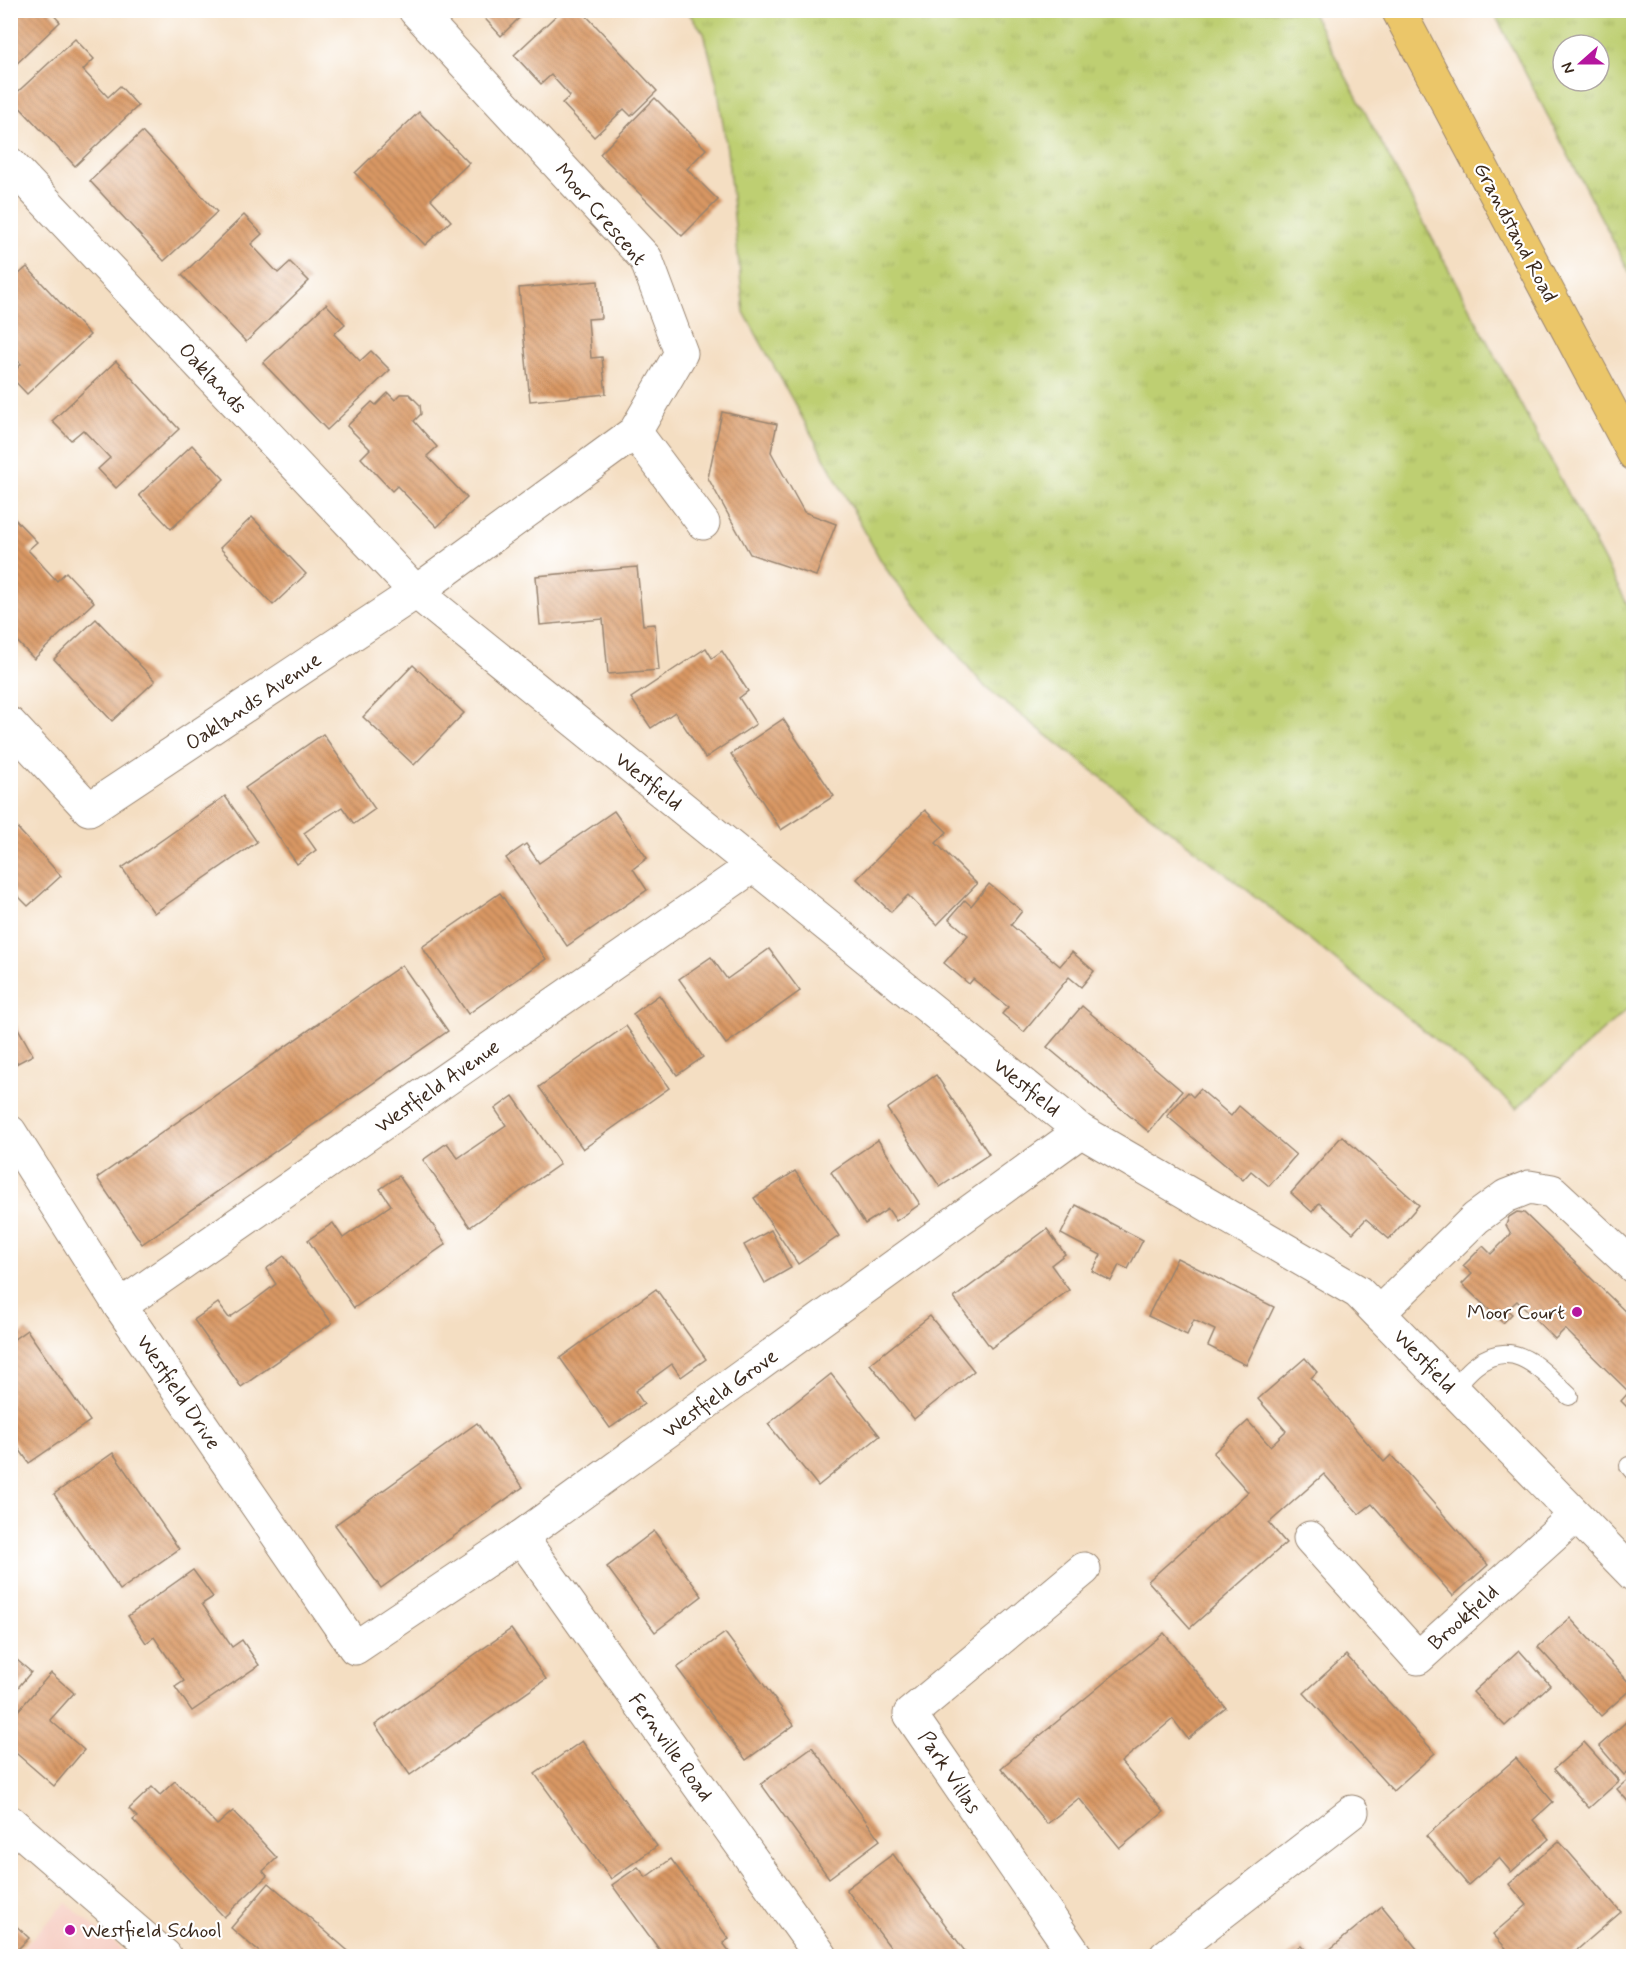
<svg xmlns="http://www.w3.org/2000/svg" width="1644" height="1967" viewBox="0 0 1644 1967" font-family="Mynerve,sans-serif">
  <style>
    .built { fill: #f7d1c7 }
    .grass { fill: url(#grass-tufts); stroke: #7c7c48; stroke-width: 1.5; fill-rule: evenodd }
    .building { fill: url(#building-back-hatch) }
    .lines { fill: none; stroke-linecap: round; stroke-linejoin: round }
    .lane-casing { stroke: #988470; stroke-width: 20 }
    .street-casing { stroke: #988470; stroke-width: 35 }
    .primary-casing { stroke: #988470; stroke-width: 35 }
    .lane { stroke: #fff; stroke-width: 18 }
    .street { stroke: #fff; stroke-width: 33 }
    .primary { stroke: #ebc669; stroke-width: 33 }
    .poi-dot { fill: #b5179e; stroke: #fff; stroke-width: 2 }
    .labels { text-anchor: middle; stroke-width: 4.5; stroke-linejoin: round; paint-order: stroke }
    .street-label { font-size: 21px; fill: #3b2a1e; stroke: #fff }
    .poi-label { font-size: 21px; fill: #3b2a1e; stroke: #fff; text-anchor: end }
  </style>
  <defs>
    <pattern id="grass-tufts" width="24" height="20" patternUnits="userSpaceOnUse" patternTransform="scale(1.5)"><rect width="24" height="20" fill="#becf72"/><path d="M3 7l-1-3M5 7V3M7 7l1-3M15 17l-1-3M17 17v-4M19 17l1-3" fill="none" stroke="#a4b262"/></pattern>
    <pattern id="building-back-hatch" width="6" height="6" patternUnits="userSpaceOnUse" patternTransform="scale(1.5)"><rect width="6" height="6" fill="#d99864"/><path d="M-1 5l2 2M0 0l6 6M5-1l2 2" fill="none" stroke="#b17c52"/></pattern>
  </defs>
  <rect width="100%" height="100%" fill="#fff"/>
  <filter id="ink" filterUnits="userSpaceOnUse"><feTurbulence type="fractalNoise" baseFrequency=".0167" numOctaves="2"/><feDisplacementMap in="SourceGraphic" scale="12" xChannelSelector="R" yChannelSelector="G"/><feConvolveMatrix kernelMatrix="1 2 1 2 8 2 1 2 1" color-interpolation-filters="sRGB"/></filter>
  <filter id="wash" filterUnits="userSpaceOnUse"><feTurbulence type="fractalNoise" baseFrequency=".008" numOctaves="4" result="noise"/><feDisplacementMap in="SourceGraphic" scale="24" xChannelSelector="R" yChannelSelector="G"/><feGaussianBlur stdDeviation="1.35" result="paint"/><feColorMatrix in="noise" values="0 0 0 0 0 0 0 0 0 0 0 0 0 0 0 0 0 1.4 0 .05"/><feComposite in="paint" operator="in"/></filter>
  <g filter="url(#wash)">
    <rect width="100%" height="100%" fill="#f4dec2"/>
    <path class="built" d="M66 1903 130 1956H15Z"/>
    <g class="grass">
      <path d="M687 11H1311L1633 615V1004L1517 1108 1448 1050 1274 911 986 688 891 576 880 559 744 312 727 150 717 84 704 33Z"/>
      <path d="M1493 11H1633V279ZM1563 45H1599V81H1563Z"/>
    </g>
    <g id="blocks">
      <g class="building">
        <path d="M10 10H27L30 13 33 10H49L60 22 10 70Z"/>
        <path d="M477 10H527L501 36Z"/>
        <path d="M562 10H581L657 91 631 116 624 109 594 137 562 103 570 96 551 75 541 84 514 55Z"/>
        <path d="M75 39 94 59 83 70 108 97 120 86 138 106 75 166 11 98Z"/>
        <path d="M655 98 706 149 687 169 718 200 682 236 600 154Z"/>
        <path d="M419 112 469 163 431 199 451 221 425 245 355 173Z"/>
        <path d="M142 132 217 212 164 261 90 181Z"/>
        <path d="M244 215 262 234 251 244 278 273 290 262 309 281 246 342 182 275Z"/>
        <path d="M27 267 90 335 27 394 10 376 21 364 10 353V282Z"/>
        <path d="M598 281 601 318 588 319 591 358 602 357 606 394 530 401 519 288Z"/>
        <path d="M326 304 345 324 334 334 360 361 371 351 390 370 327 430 263 363Z"/>
        <path d="M116 361 179 429 116 488 98 469 110 458 83 430 71 440 52 421Z"/>
        <path d="M388 393 395 400 401 394H409L420 405 421 414 414 421 437 447 427 456 467 498 437 527 397 486 392 491 361 458 370 449 347 426 372 402 376 405Z"/>
        <path d="M722 412 777 424 771 452 804 512 836 524 816 576 750 554 708 478Z"/>
        <path d="M192 445 224 479 171 529 139 495Z"/>
        <path d="M10 514 37 542 28 550 57 581 66 572 94 602 34 659 10 634Z"/>
        <path d="M252 517 306 574 273 605 220 548Z"/>
        <path d="M637 567 643 625 655 624 659 670 608 674 603 619 540 625 536 576Z"/>
        <path d="M96 619 155 681 112 721 54 659Z"/>
        <path d="M706 648 712 658 722 651 748 691 739 698 756 724 705 758 675 712 651 728 631 698Z"/>
        <path d="M413 665 464 713 414 765 363 717Z"/>
        <path d="M783 719 834 796 781 830 731 754Z"/>
        <path d="M323 734 375 809 354 824 342 807 324 819 304 833 316 850 297 864 245 788Z"/>
        <path d="M225 796 257 842 154 913 122 868Z"/>
        <path d="M925 810 947 832 936 843 977 884 937 925 908 895 891 912 857 879Z"/>
        <path d="M614 811 647 858 633 869 647 890 567 946 506 858 526 844 539 863Z"/>
        <path d="M10 820 61 876 28 906 10 888Z"/>
        <path d="M989 884 1022 911 1011 925 1030 941 1060 966 1072 952 1094 971 1081 987 1069 977 1024 1032 1002 1014 1008 1007 973 979 969 984 944 963 968 935 949 919 965 900 971 906Z"/>
        <path d="M500 893 546 959 468 1014 422 947Z"/>
        <path d="M769 949 800 991 726 1044 679 979 711 957 727 979Z"/>
        <path d="M402 965 448 1031 142 1244 97 1178Z"/>
        <path d="M659 995 703 1057 677 1075 633 1014Z"/>
        <path d="M1082 1006 1182 1091 1149 1132 1047 1047Z"/>
        <path d="M10 1014 33 1055 10 1067Z"/>
        <path d="M626 1026 669 1088 583 1149 539 1087Z"/>
        <path d="M936 1075 989 1154 940 1187 887 1109Z"/>
        <path d="M1200 1089 1231 1116 1239 1106 1296 1155 1269 1186 1251 1171 1243 1180 1167 1116 1188 1092 1193 1097Z"/>
        <path d="M513 1096 560 1164 470 1227 423 1160 447 1143 458 1158 506 1125 495 1109Z"/>
        <path d="M1342 1136 1419 1205 1389 1239 1366 1219 1353 1233 1319 1203 1312 1212 1291 1193Z"/>
        <path d="M878 1140 920 1204 896 1221 888 1209 865 1224 831 1172Z"/>
        <path d="M795 1171 839 1236 798 1264 754 1198Z"/>
        <path d="M399 1176 446 1244 354 1308 308 1240 333 1223 343 1238 391 1205 380 1189Z"/>
        <path d="M1076 1205 1143 1240 1128 1269 1119 1265 1111 1281 1092 1271 1101 1255 1061 1234Z"/>
        <path d="M1517 1212 1524 1213 1634 1320V1414L1621 1401 1629 1392 1565 1329 1555 1339 1517 1301 1507 1310 1512 1314 1503 1323 1462 1284 1472 1274 1463 1266 1483 1246 1491 1254 1511 1234 1506 1225 1509 1217Z"/>
        <path d="M1047 1229 1065 1254 1051 1265 1069 1290 991 1348 954 1298Z"/>
        <path d="M771 1230 791 1268 765 1283 744 1245Z"/>
        <path d="M284 1256 332 1323 241 1387 194 1320 218 1303 229 1318 251 1303 276 1284 266 1269Z"/>
        <path d="M1177 1258 1274 1307 1246 1365 1208 1346 1215 1330 1194 1320 1187 1335 1148 1316Z"/>
        <path d="M656 1289 706 1359 681 1377 672 1364 635 1391 644 1404 610 1428 560 1358Z"/>
        <path d="M930 1316 974 1371 914 1419 870 1364Z"/>
        <path d="M27 1330 90 1421 29 1463 10 1436V1342Z"/>
        <path d="M1305 1358 1317 1372 1311 1378 1384 1462 1391 1455 1488 1565 1453 1596 1372 1504 1359 1514 1324 1474 1269 1523 1286 1543 1190 1628 1148 1581 1248 1492 1213 1453 1248 1421 1270 1446 1286 1431 1258 1399Z"/>
        <path d="M831 1374 880 1436 818 1486 768 1424Z"/>
        <path d="M477 1423 523 1487 381 1588 335 1525Z"/>
        <path d="M113 1453 179 1549 120 1590 54 1494Z"/>
        <path d="M654 1531 702 1596 655 1632 607 1567Z"/>
        <path d="M193 1570 213 1597 202 1604 232 1647 242 1640 259 1665 192 1711 175 1687 184 1681 154 1637 146 1643 128 1616Z"/>
        <path d="M1570 1618 1633 1687 1601 1716 1538 1647Z"/>
        <path d="M511 1629 546 1679 410 1775 375 1725Z"/>
        <path d="M725 1633 794 1725 746 1760 677 1668Z"/>
        <path d="M1164 1633 1226 1708 1188 1739 1173 1719 1121 1762 1164 1812 1120 1848 1079 1798 1047 1824 1001 1768Z"/>
        <path d="M1519 1650 1550 1685 1505 1726 1473 1692Z"/>
        <path d="M10 1654 31 1672 10 1697Z"/>
        <path d="M1346 1655 1435 1753 1393 1791 1304 1693Z"/>
        <path d="M51 1673 74 1693 50 1720 84 1750 54 1786 10 1748V1720Z"/>
        <path d="M1634 1715V1766L1624 1775 1599 1746Z"/>
        <path d="M582 1741 657 1846 611 1879 535 1774Z"/>
        <path d="M1584 1742 1619 1781 1589 1808 1554 1769Z"/>
        <path d="M812 1747 880 1840 829 1878 761 1784Z"/>
        <path d="M1516 1758 1553 1802 1533 1820 1549 1839 1511 1872 1499 1858 1468 1885 1426 1836Z"/>
        <path d="M1634 1774V1808L1617 1789Z"/>
        <path d="M175 1781 217 1825 233 1811 277 1858 263 1871 267 1876 224 1917 133 1820 137 1817 129 1809 152 1787 160 1795Z"/>
        <path d="M1559 1841 1621 1912 1570 1956H1513L1493 1934 1527 1905 1509 1884Z"/>
        <path d="M893 1854 967 1954 964 1956H897L846 1889Z"/>
        <path d="M671 1859 729 1939 723 1943 733 1956H664L612 1885 638 1867 646 1877Z"/>
        <path d="M269 1883 316 1923 354 1956H264L231 1928Z"/>
        <path d="M1382 1906 1417 1949 1408 1956H1322Z"/>
        <path d="M10 1920 29 1938 11 1956H10Z"/>
        <path d="M1301 1945 1311 1956H1287Z"/>
      </g>
    </g>
  </g>
  <g filter="url(#ink)">
    <use href="#blocks" fill-opacity="0" stroke="#988470" stroke-width="1.5"/>
    <g class="lines">
      <g class="lane-casing">
        <g id="lane">
          <path d="M1452 1389C1460 1382 1467 1372 1475 1366 1514 1335 1541 1370 1569 1396"/>
          <path d="M1629 1466 1634 1472"/>
        </g>
      </g>
      <g class="street-casing">
        <g id="street">
          <path d="M10 164 416 592 1081 1131 1358 1292 1634 1575"/>
          <path d="M635 432 703 523"/>
          <path d="M10 724 89 809 416 592 635 432 681 353 646 259 415 10"/>
          <path d="M10 1132 120 1306 355 1648 521 1537 1081 1131"/>
          <path d="M120 1306 753 866"/>
          <path d="M1379 1313 1476 1218 1506 1196 1529 1187 1552 1191 1634 1267"/>
          <path d="M521 1537 821 1956"/>
          <path d="M1310 1538 1418 1658 1575 1516"/>
          <path d="M10 1822 165 1956"/>
          <path d="M1076 1956 910 1714 1084 1569"/>
          <path d="M1166 1956 1352 1812"/>
        </g>
      </g>
      <g class="primary-casing">
        <path id="primary" d="M1398 10 1634 454"/>
      </g>
      <use href="#lane" class="lane"/>
      <use href="#street" class="street"/>
      <use href="#primary" class="primary"/>
    </g>
  </g>
  <g class="poi-dot">
    <circle cx="1577" cy="1312" r="6"/>
    <circle cx="70" cy="1930" r="6"/>
  </g>
  <g class="labels">
    <g class="street-label">
      <text transform="translate(601 214) rotate(49)" y="7">Moor Crescent</text>
      <text transform="translate(1516 232) rotate(62)" y="7">Grandstand Road</text>
      <text transform="translate(213 378) rotate(47)" y="7">Oaklands</text>
      <text transform="translate(253 701) rotate(-34)" y="7">Oaklands Avenue</text>
      <text transform="translate(649 781) rotate(39)" y="7">Westfield</text>
      <text transform="translate(437 1086) rotate(-35)" y="7">Westfield Avenue</text>
      <text transform="translate(1027 1087) rotate(39)" y="7">Westfield</text>
      <text transform="translate(1425 1361) rotate(46)" y="7">Westfield</text>
      <text transform="translate(179 1392) rotate(56)" y="7">Westfield Drive</text>
      <text transform="translate(720 1393) rotate(-36)" y="7">Westfield Grove</text>
      <text transform="translate(1463 1617) rotate(-42)" y="7">Brookfield</text>
      <text transform="translate(671 1747) rotate(54)" y="7">Fernville Road</text>
      <text transform="translate(950 1772) rotate(56)" y="7">Park Villas</text>
    </g>
    <g class="poi-label">
      <text x="1565" y="1319">Moor Court</text>
      <text x="82" y="1937" text-anchor="start">Westfield School</text>
    </g>
  </g>
  <rect width="1644" height="1967" fill="none" stroke="#fff" stroke-width="36"/>
  <g transform="translate(1581 63) rotate(249)"><circle r="28" fill="#ffffff" stroke="#b1aaa5" stroke-width="1.5"/>
  <path d="M0-4.5L10 22L0 15L-10 22Z" fill="#b5179e"/>
  <text y="-9" font-size="16" font-weight="bold" text-anchor="middle" fill="#3b2a1e">N</text>
  </g>
</svg>
